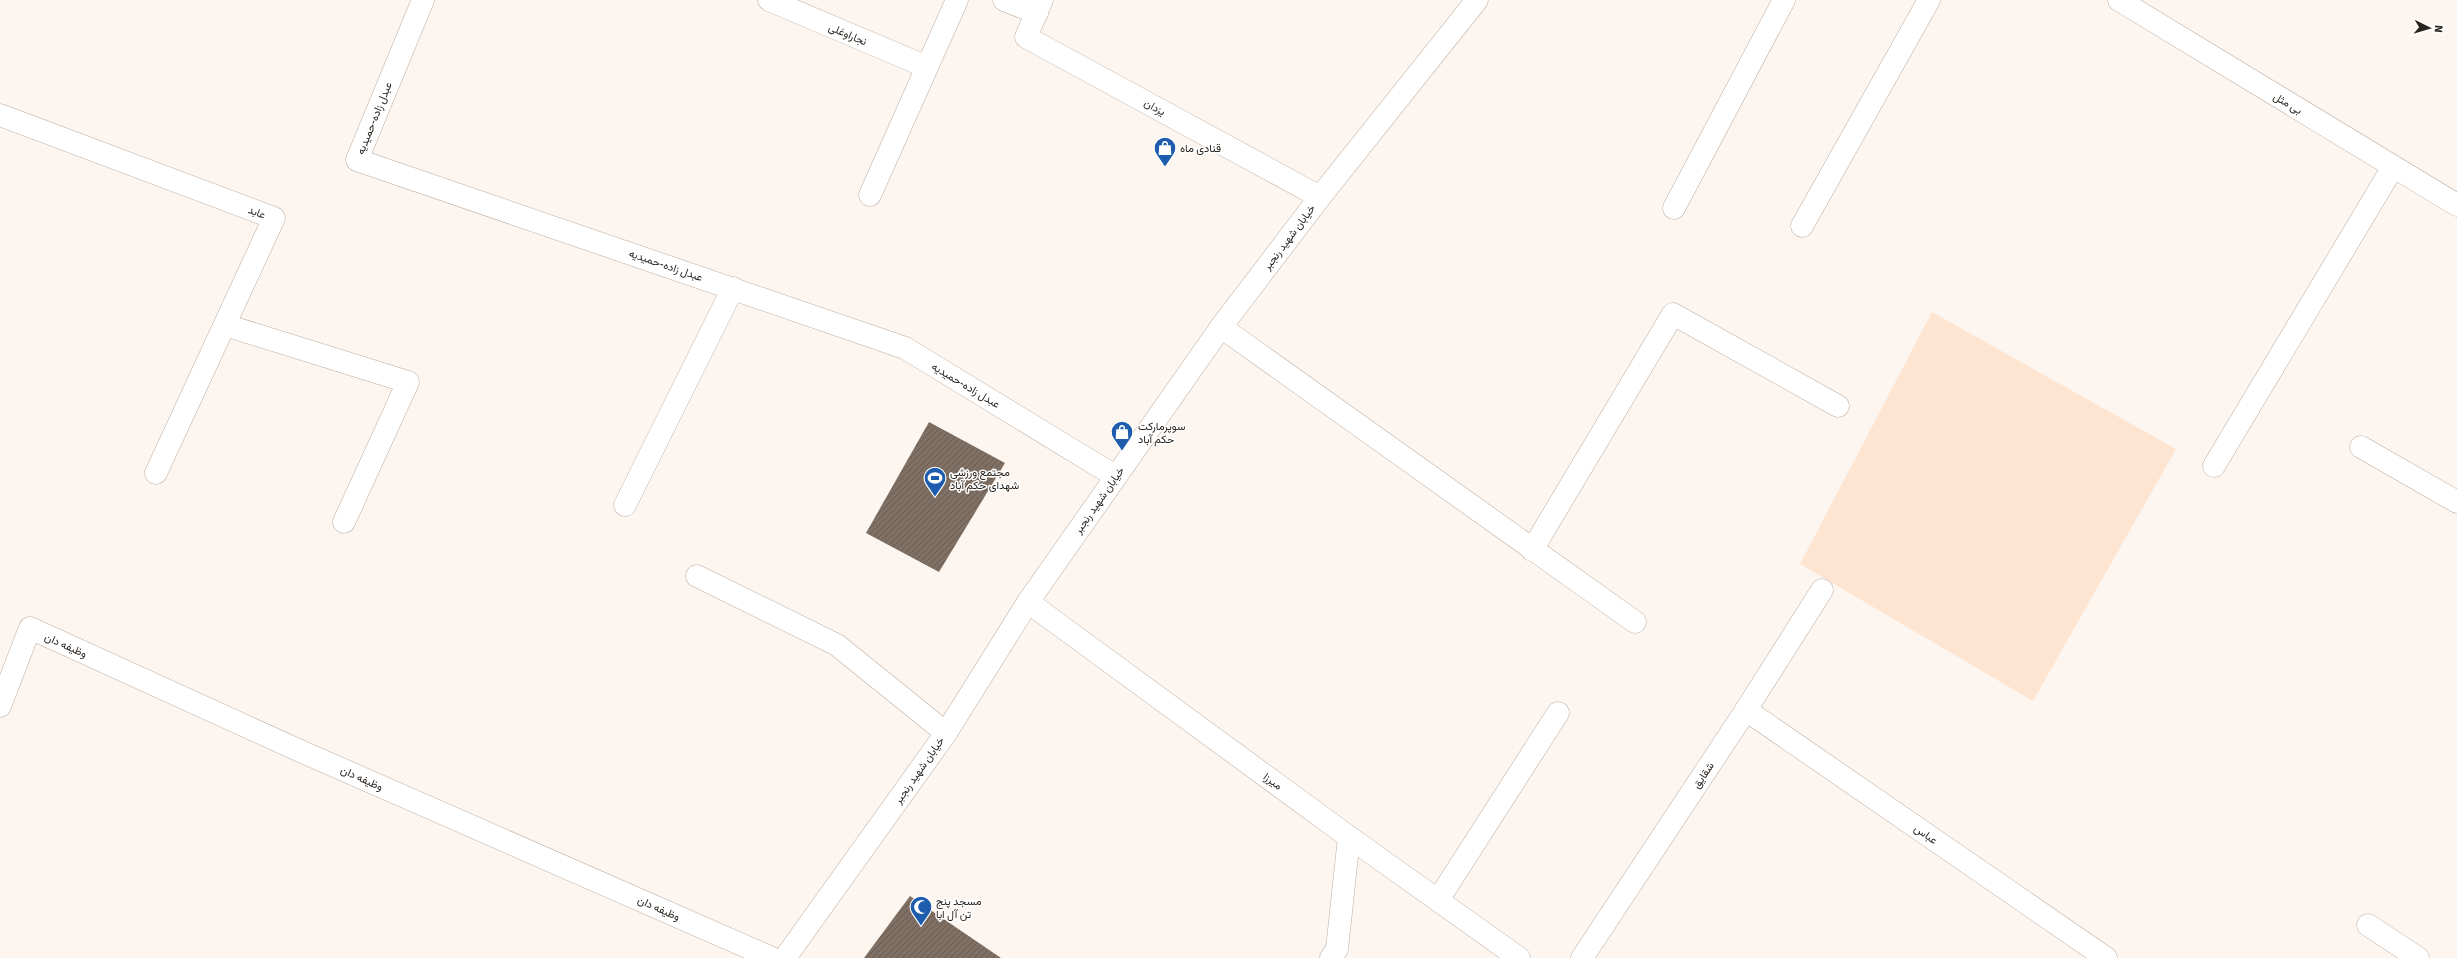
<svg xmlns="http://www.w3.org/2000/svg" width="2457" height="958" viewBox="0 0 2457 958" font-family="Signika,Vazirmatn,sans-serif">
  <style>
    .built { fill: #fee5d2 }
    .building { fill: url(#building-hatch) }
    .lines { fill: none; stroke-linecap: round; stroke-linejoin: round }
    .lane-casing { stroke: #beac9f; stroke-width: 23 }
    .street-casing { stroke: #beac9f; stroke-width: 23 }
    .secondary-casing { stroke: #beac9f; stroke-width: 23 }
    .lane { stroke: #fff; stroke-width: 22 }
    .street { stroke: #fff; stroke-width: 22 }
    .secondary { stroke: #fff; stroke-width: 22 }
    .labels { text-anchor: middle; stroke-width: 3; stroke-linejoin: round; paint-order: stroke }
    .street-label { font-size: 11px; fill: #2a241f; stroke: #fff }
    .poi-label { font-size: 11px; fill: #2a241f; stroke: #fff; text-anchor: start }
  </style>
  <defs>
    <pattern id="building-hatch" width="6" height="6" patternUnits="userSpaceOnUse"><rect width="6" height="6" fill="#807064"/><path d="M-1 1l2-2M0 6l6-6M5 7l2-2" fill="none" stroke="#695c52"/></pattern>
  </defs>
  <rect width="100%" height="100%" fill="#fdf6f0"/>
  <path class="built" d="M1932 312 2176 449 2033 701 1800 564Z"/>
  <g class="building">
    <path d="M929 422 1005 463 939 572 866 533Z"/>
    <path d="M910 896 1001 958H864Z"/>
  </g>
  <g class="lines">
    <g class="lane-casing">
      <g id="lane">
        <path d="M423 0 357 160 905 348 1115 476"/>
        <path d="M769 0 927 67"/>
        <path d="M1004 0 1037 13"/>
        <path d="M1042 0 1026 37 1320 197"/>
        <path d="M2119 0 2457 205"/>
        <path d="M870 195 957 0"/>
        <path d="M1674 208 1784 0"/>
        <path d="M1802 226 1929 0"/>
        <path d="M2214 466 2393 167"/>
        <path d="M625 505 733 288"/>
        <path d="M1438 900 1558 713"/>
        <path d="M2368 925 2418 958"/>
        <path d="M1331 958 1337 949 1349 837"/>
      </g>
    </g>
    <g class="street-casing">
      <g id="street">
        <path d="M0 115 274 218 156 473"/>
        <path d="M225 325 408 382 344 522"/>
        <path d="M1221 327 1635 622"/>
        <path d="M2361 447 2457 502"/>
        <path d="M1532 550 1673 314 1838 406"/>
        <path d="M697 576 837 645 946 733"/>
        <path d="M1028 602 1349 837 1519 958"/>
        <path d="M0 706 30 628 298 750 772 958"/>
        <path d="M1746 710 2106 958"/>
        <path d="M1582 958 1746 710 1822 590"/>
      </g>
    </g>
    <g class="secondary-casing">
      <path id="secondary" d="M785 958 946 733 1028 602 1221 327 1320 197 1477 0"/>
    </g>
    <use href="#lane" class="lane"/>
    <use href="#street" class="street"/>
    <use href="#secondary" class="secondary"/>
  </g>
  <defs>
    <g id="shop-pin" transform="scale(1.15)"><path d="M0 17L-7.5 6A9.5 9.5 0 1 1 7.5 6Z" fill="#1e5dae" stroke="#fff"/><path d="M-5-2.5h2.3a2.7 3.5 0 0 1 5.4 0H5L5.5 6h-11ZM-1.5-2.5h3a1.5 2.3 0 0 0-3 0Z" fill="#fff"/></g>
    <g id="stadium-pin" transform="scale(1.15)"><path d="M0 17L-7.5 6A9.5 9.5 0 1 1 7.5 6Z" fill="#1e5dae" stroke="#fff"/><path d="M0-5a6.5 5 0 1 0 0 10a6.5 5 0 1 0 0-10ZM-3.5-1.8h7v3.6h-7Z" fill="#fff"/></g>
    <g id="mosque-pin" transform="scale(1.15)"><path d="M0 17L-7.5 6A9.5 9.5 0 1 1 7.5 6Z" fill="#1e5dae" stroke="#fff"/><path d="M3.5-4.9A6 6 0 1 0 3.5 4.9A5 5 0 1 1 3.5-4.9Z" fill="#fff"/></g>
  </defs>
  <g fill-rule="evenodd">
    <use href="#shop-pin" x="1165" y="148"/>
    <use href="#shop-pin" x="1122" y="432"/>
    <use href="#stadium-pin" x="935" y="478"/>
    <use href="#mosque-pin" x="921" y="907"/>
  </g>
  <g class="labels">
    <g class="street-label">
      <text transform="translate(848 34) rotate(23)" y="4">نجاراوغلی</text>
      <text transform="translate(2288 103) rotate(31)" y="4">بی مثل</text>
      <text transform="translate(1155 107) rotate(29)" y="4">یزدان</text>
      <text transform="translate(374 118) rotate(-68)" y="4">عبدل زاده-حمیدیه</text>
      <text transform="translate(257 212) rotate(21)" y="4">عابد</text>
      <text transform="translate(1289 237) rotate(-53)" y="4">خیابان شهید رنجبر</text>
      <text transform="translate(666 265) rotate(19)" y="4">عبدل زاده-حمیدیه</text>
      <text transform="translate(966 385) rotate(31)" y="4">عبدل زاده-حمیدیه</text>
      <text transform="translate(1099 500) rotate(-55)" y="4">خیابان شهید رنجبر</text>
      <text transform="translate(66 645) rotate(24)" y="4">وظیفه دان</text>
      <text transform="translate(919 770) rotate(-55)" y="4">خیابان شهید رنجبر</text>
      <text transform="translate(1703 775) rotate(-56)" y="4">شقایق</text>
      <text transform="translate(362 778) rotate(24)" y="4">وظیفه دان</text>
      <text transform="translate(1273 781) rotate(36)" y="4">میرزا</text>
      <text transform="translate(1926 834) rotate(35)" y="4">عباس</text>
      <text transform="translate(659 908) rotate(24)" y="4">وظیفه دان</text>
    </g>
    <g class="poi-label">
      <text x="1180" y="152">قنادی ماه</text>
      <text x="1138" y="430">سوپرمارکت<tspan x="1138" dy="13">حکم آباد</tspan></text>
      <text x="950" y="476">مجتمع ورزشی<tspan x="950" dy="13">شهدای حکم آباد</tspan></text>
      <text x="936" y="905">مسجد پنج<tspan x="936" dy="13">تن آل ابا</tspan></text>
    </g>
  </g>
  <g transform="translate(2429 28) rotate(95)" stroke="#ffffff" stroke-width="3" paint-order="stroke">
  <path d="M0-3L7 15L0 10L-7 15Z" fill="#2a241f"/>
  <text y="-6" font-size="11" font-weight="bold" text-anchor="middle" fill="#2a241f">N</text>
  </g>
</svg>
